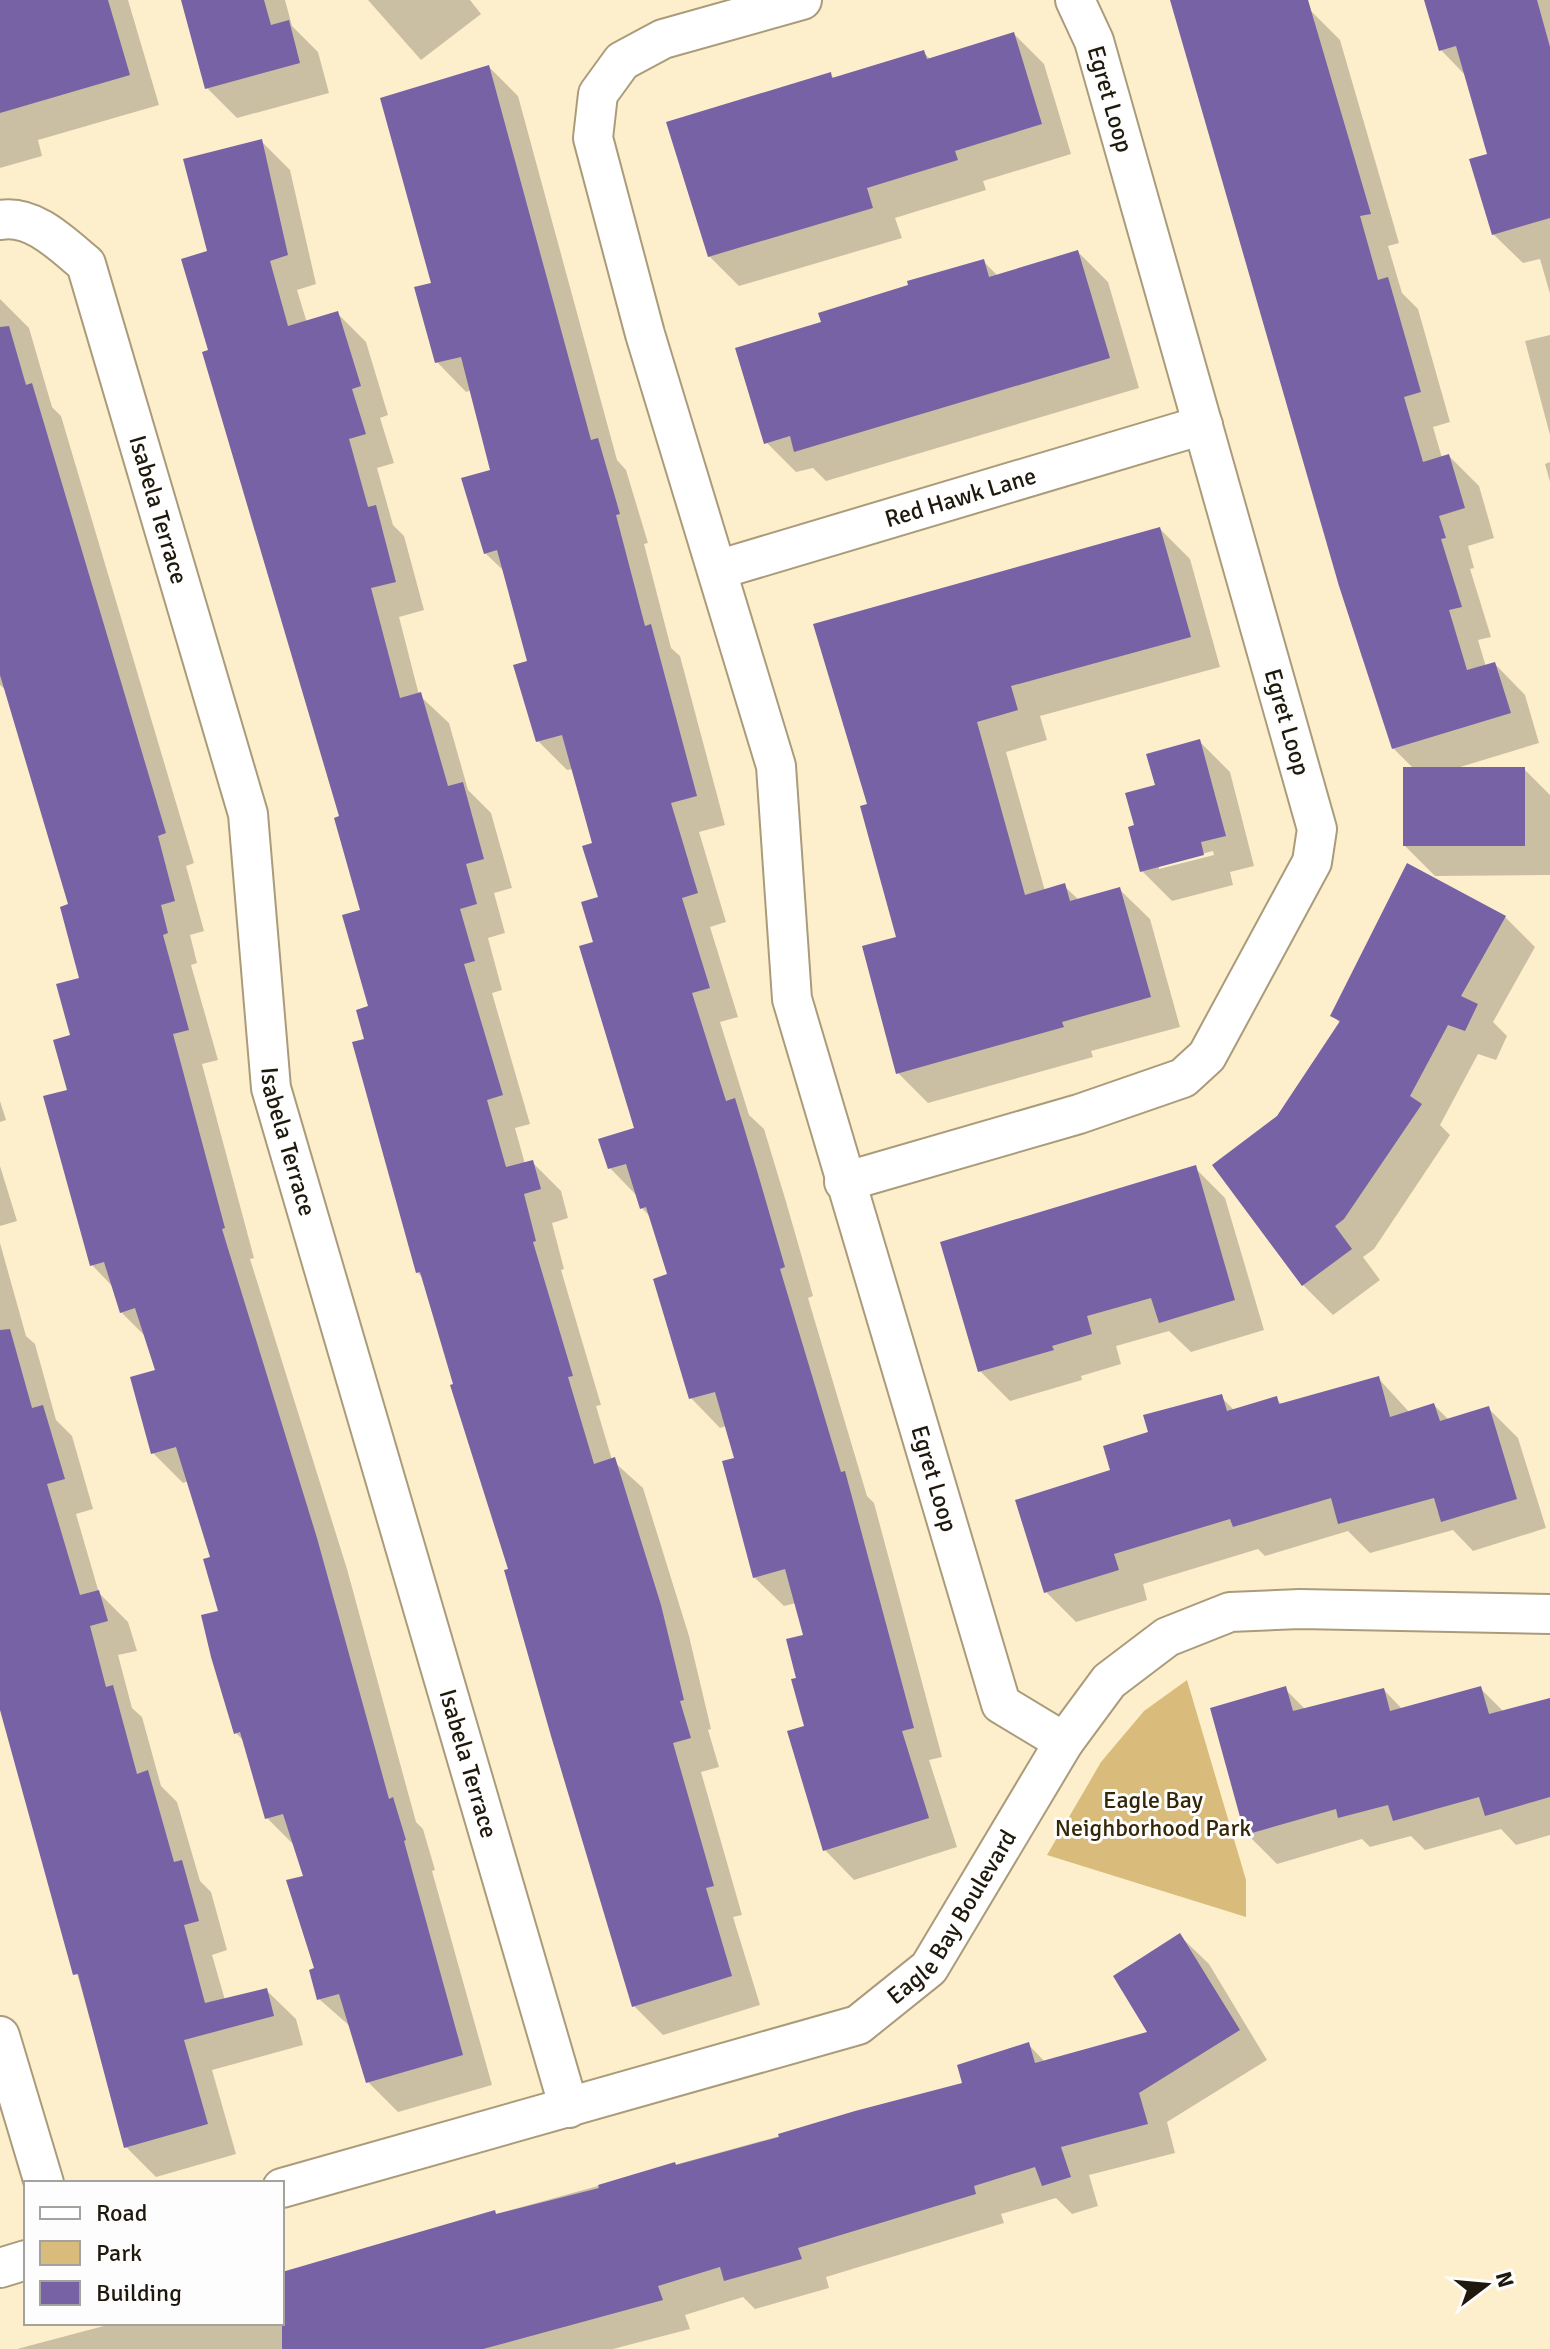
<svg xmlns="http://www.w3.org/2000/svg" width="1550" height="2349" viewBox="0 0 1550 2349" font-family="Signika,sans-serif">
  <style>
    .green { fill: #d9bb7b }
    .shadow { fill: #0003; fill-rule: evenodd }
    .building { fill: #7662a4 }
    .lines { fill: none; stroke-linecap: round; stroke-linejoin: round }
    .street-casing { stroke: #aa9b7b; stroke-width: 42 }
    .street { stroke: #fff; stroke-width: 38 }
    .labels { text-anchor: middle; stroke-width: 6; stroke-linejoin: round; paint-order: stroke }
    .street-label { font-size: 24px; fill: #1e190c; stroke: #fdfdfd }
    .park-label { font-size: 24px; fill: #352705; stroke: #fdfdfd }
  </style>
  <rect width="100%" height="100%" fill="#feefcc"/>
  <path class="green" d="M1187 1680 1246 1880V1917L1047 1855 1101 1762 1144 1711Z"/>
  <g class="shadow">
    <path d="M21 0H128L159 105 38 140 42 156 0 168V6Z"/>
    <path d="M183 0H285L292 26 318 52 329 93 237 118 207 88Z"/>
    <path d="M368 0H470L481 14 421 60Z"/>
    <path d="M1171 0H1308L1311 11 1340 40 1399 243 1388 246 1402 293 1418 309 1450 422 1433 427 1442 458 1449 456 1479 486 1494 538 1468 546 1474 568 1470 569 1491 637 1478 640 1486 667 1495 664 1525 695 1539 743 1457 768 1524 769 1550 795V875L1435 876 1405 846 1414 769 1393 748 1368 664 1362 657Z"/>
    <path d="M1426 0H1550V294L1540 259 1523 263 1493 234 1489 155 1466 76 1441 50Z"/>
    <path d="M1014 34 1044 64 1071 154 983 181 986 190 895 218 902 238 739 286 709 256 830 74 835 79 923 52 931 60Z"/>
    <path d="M489 67 518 96 617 460 626 470 648 543 644 544 671 648 680 656 725 825 699 832 726 922 710 927 738 1017 720 1022 749 1115 764 1129 787 1205 813 1296 808 1298 867 1496 874 1503 942 1757 929 1760 957 1847 854 1880 825 1850 789 1733 806 1728 799 1679 805 1636 796 1603 784 1606 754 1577 737 1459 727 1426 720 1428 691 1398 670 1276 651 1218 642 1208 638 1197 610 1168 636 1130 596 943 600 899 594 844 573 769 567 770 538 741 529 662 505 572 485 553 493 471 472 390 466 392 437 362 433 284Z"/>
    <path d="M261 141 290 170 316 284 297 290 307 323 337 313 366 342 388 415 380 418 394 463 377 468 393 525 404 536 424 610 399 617 419 695 449 723 468 790 491 813 512 888 494 893 505 933 488 938 502 990 492 993 530 1124 515 1128 525 1164 532 1162 561 1191 568 1218 552 1223 564 1269 561 1270 601 1405 596 1406 612 1460 643 1488 689 1636 711 1729 708 1730 719 1767 701 1772 742 1915 733 1917 760 2005 663 2035 634 2006 456 1385 424 1279 417 1272 366 1040 370 1008 363 911 342 818 210 352 209 252Z"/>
    <path d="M1078 252 1108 282 1139 388 826 481 813 468 796 472 766 442 824 324 983 261 998 276Z"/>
    <path d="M0 299 29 328 52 407 61 416 194 863 186 866 204 931 190 935 197 963 191 965 218 1060 202 1064 254 1258 250 1259 347 1569 416 1822 423 1829 435 1870 432 1871 492 2085 398 2112 368 2082 352 2028 319 1999 305 1877 296 1847 267 1818 245 1742 236 1733 213 1558 189 1481 183 1483 153 1453 157 1372 146 1337 121 1312 113 1287 92 1265 70 1091 73 1037 81 979 71 906 7 691 0 685Z"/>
    <path d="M1550 335V435L1525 341Z"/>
    <path d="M1550 462V482L1545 464Z"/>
    <path d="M1160 529 1190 559 1220 667 1040 716 1047 740 1006 752 1045 891 1064 886 1079 900 1119 889 1150 919 1180 1027 1091 1051 1093 1057 928 1103 898 1073 899 938 870 806Z"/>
    <path d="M1200 742 1230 772 1254 866 1230 872 1233 885 1172 901 1142 871 1136 827 1158 786ZM1213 851 1214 855 1159 869V865Z"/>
    <path d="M1505 917 1535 947 1493 1022 1507 1036 1496 1060 1478 1054 1440 1125 1450 1135 1374 1249 1363 1257 1380 1280 1333 1315 1303 1285 1215 1166 1279 1118 1341 1024 1332 1015Z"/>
    <path d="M0 1101 6 1120 0 1122Z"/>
    <path d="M0 1166 17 1221 0 1226Z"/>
    <path d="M1195 1168 1225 1198 1264 1330 1191 1352 1169 1331 1116 1346 1121 1364 1081 1376 1082 1380 1010 1401 980 1371Z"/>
    <path d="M0 1243 26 1336 35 1344 56 1420 72 1436 93 1509 76 1514 99 1593 128 1622 137 1651 118 1655 132 1708 142 1717 161 1786 177 1802 200 1881 211 1892 227 1950 212 1955 225 2000 266 1990 296 2019 303 2045 212 2070 236 2154 156 2177 126 2147 0 1700Z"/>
    <path d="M1378 1378 1410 1413 1434 1405 1449 1420 1488 1408 1518 1438 1546 1528 1473 1551 1453 1530 1370 1553 1348 1531 1265 1556 1258 1549 1143 1584 1147 1600 1076 1622 1046 1592 1113 1472 1150 1434 1221 1397 1235 1411 1276 1398 1282 1405Z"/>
    <path d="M1480 1688 1504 1712 1550 1700V1835L1516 1845 1501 1829 1425 1850 1411 1836 1370 1847 1362 1839 1277 1864 1247 1834 1285 1689 1306 1710 1384 1690 1403 1710Z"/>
    <path d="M1180 1936 1209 1964 1267 2060 1167 2122 1175 2153 1089 2175 1098 2206 1072 2214 1056 2198 1001 2214 1004 2223 826 2277 829 2288 755 2309 743 2297 685 2315 690 2329 613 2349H17L115 2323H282V2273L965 2085 1028 2044 1045 2062 1151 2033Z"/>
  </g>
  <g class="building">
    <path d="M0 0H108L130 75 0 113Z"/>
    <path d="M181 0H264L271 25 289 20 300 63 205 89Z"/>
    <path d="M1170 0H1308L1371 214 1360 216 1378 280 1388 277 1421 392 1404 397 1423 462 1449 454 1465 508 1439 516 1446 538 1441 539 1462 607 1449 610 1467 670 1495 662 1511 713 1392 749 1339 586Z"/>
    <path d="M1424 0H1537L1550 47V218L1492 235 1469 159 1487 154 1456 46 1439 51Z"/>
    <path d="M1014 32 1042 124 955 151 958 160 867 188 873 208 708 257 666 122 831 72 832 78 924 50 927 59Z"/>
    <path d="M489 65 591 440 598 438 620 514 616 515 645 626 651 624 697 796 671 803 698 893 682 898 710 988 692 993 726 1101 735 1098 758 1174 785 1267 780 1269 841 1472 845 1471 914 1728 902 1731 929 1818 823 1851 787 1731 804 1726 791 1679 796 1678 786 1639 803 1635 785 1569 753 1578 722 1461 734 1458 715 1392 689 1399 653 1279 667 1274 646 1207 640 1209 626 1164 608 1169 598 1139 634 1128 579 946 593 942 581 902 598 897 582 846 592 843 562 735 536 742 513 665 527 661 497 550 484 554 461 478 490 470 461 357 435 363 414 287 431 283 380 98Z"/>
    <path d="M262 139 288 255 270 261 288 326 338 311 361 386 352 389 366 434 349 439 368 507 376 505 396 582 371 588 400 698 421 692 448 786 463 782 484 859 466 864 477 904 460 909 475 961 464 964 503 1095 487 1100 506 1167 533 1160 541 1189 524 1194 536 1241 533 1242 573 1376 568 1377 594 1464 615 1457 661 1605 684 1700 680 1701 691 1738 673 1743 714 1886 706 1888 732 1976 632 2007 551 1736 504 1570 508 1569 450 1385 453 1384 420 1272 416 1273 352 1042 364 1039 356 1010 368 1006 342 915 360 910 334 818 339 816 202 352 208 350 181 259 207 251 183 159Z"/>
    <path d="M1078 250 1110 358 794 452 790 436 764 444 735 348 821 322 818 313 908 285 907 281 984 259 989 277Z"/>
    <path d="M9 326 26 385 32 383 166 833 158 836 175 901 161 905 168 933 163 935 189 1030 173 1034 225 1228 222 1229 317 1538 389 1799 393 1797 406 1840 404 1841 463 2055 366 2083 339 1994 317 2000 309 1970 314 1968 286 1880 303 1876 283 1814 265 1819 240 1732 234 1734 211 1657 201 1615 218 1611 203 1559 210 1557 176 1447 151 1454 130 1377 155 1370 135 1308 120 1313 104 1262 90 1266 43 1096 67 1090 53 1040 70 1035 56 984 79 978 60 907 68 904 0 675V327Z"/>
    <path d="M1160 527 1191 637 1011 686 1018 710 977 722 1025 895 1065 883 1070 901 1120 887 1151 997 1062 1022 1064 1027 896 1074 862 946 896 937 860 806 867 804 813 624Z"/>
    <path d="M1200 739 1226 836 1201 842 1204 855 1140 872 1128 827 1134 825 1125 793 1155 785 1146 754Z"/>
    <rect x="1403" y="767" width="122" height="79"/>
    <path d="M1407 863 1506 916 1461 996 1478 1004 1465 1031 1448 1025 1410 1096 1422 1104 1344 1219 1335 1226 1352 1249 1302 1286 1212 1165 1277 1116 1340 1021 1330 1016Z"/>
    <path d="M1196 1165 1235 1300 1159 1323 1151 1298 1087 1316 1092 1334 1052 1346 1054 1350 978 1372 940 1242Z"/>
    <path d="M10 1329 32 1408 43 1405 65 1479 47 1484 80 1595 99 1590 108 1621 90 1626 106 1687 113 1685 137 1774 148 1770 174 1862 182 1860 199 1921 184 1925 205 2003 267 1988 274 2016 184 2040 208 2124 124 2148 78 1974 73 1975 0 1710V1330Z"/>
    <path d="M1379 1376 1390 1417 1434 1403 1440 1421 1489 1406 1517 1499 1441 1522 1434 1498 1338 1524 1331 1498 1233 1527 1230 1519 1114 1554 1119 1570 1044 1593 1015 1500 1110 1470 1103 1446 1148 1432 1143 1415 1222 1394 1227 1411 1277 1396 1279 1404Z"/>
    <path d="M1286 1686 1293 1711 1384 1688 1390 1711 1481 1686 1489 1714 1550 1698V1797L1485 1816 1479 1797 1393 1821 1388 1805 1338 1818 1336 1809 1245 1835 1210 1708Z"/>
    <path d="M1180 1933 1240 2030 1139 2093 1148 2124 1061 2147 1071 2177 1042 2186 1035 2167 974 2186 976 2194 798 2248 802 2259 724 2281 720 2267 658 2286 663 2300 483 2349H282V2272L495 2210 496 2214 599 2188 598 2185 675 2162 676 2165 779 2137 778 2134 855 2111 962 2083 957 2065 1029 2042 1035 2063 1147 2032 1113 1976Z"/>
  </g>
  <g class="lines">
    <g class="street-casing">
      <g id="street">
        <path id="s1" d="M802 0 663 39 622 61 598 94 593 138 645 334 776 766 792 999 1001 1704 1064 1742"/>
        <path id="s2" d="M0 220C33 214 62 244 86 264L248 814 271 1088 569 2108"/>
        <path id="s3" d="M717 570 1203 425"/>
        <path d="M844 1182 1079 1114 1183 1078 1207 1056 1312 862 1317 829 1094 41 1075 0"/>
        <path d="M0 2036 44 2183"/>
        <path id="s4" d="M282 2188 858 2025 929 1968 1064 1742 1109 1681 1167 1637 1230 1612 1300 1609 1550 1614"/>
        <path d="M0 2268 26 2260"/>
      </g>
    </g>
    <use href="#street" class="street"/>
  </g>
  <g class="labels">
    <g class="street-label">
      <text transform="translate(1110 99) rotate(74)" y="8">Egret Loop</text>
      <text dy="8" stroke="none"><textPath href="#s3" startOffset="254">Red Hawk Lane</textPath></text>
      <text dy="8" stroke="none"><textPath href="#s2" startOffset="356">Isabela Terrace</textPath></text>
      <text transform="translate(1287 722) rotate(74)" y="8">Egret Loop</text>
      <text dy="8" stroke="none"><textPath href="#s2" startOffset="1004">Isabela Terrace</textPath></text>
      <text dy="8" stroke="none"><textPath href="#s1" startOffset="1664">Egret Loop</textPath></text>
      <text dy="8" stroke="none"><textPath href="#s2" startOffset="1652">Isabela Terrace</textPath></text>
      <text dy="8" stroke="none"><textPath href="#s4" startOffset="744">Eagle Bay Boulevard</textPath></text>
    </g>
    <g class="park-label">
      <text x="1153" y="1808">Eagle Bay<tspan x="1153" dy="28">Neighborhood Park</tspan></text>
    </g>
  </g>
  <rect x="24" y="2181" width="260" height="144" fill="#fdfdfd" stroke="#a4a29d" stroke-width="2"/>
  <rect x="40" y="2207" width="40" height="12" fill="#ffffff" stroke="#a4a29d" stroke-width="2"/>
  <text x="96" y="2221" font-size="24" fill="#1e190c">Road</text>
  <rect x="40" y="2241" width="40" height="24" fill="#d9bb7b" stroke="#a4a29d" stroke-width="2"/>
  <text x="96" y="2261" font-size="24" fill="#1e190c">Park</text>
  <rect x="40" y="2281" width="40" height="24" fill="#7662a4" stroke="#a4a29d" stroke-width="2"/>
  <text x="96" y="2301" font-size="24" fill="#1e190c">Building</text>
  <g transform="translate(1486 2285) rotate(74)" stroke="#fdfdfd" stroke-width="6" paint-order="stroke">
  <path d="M0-6L14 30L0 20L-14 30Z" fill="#1e190c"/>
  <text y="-12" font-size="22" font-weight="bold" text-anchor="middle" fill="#1e190c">N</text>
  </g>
</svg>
